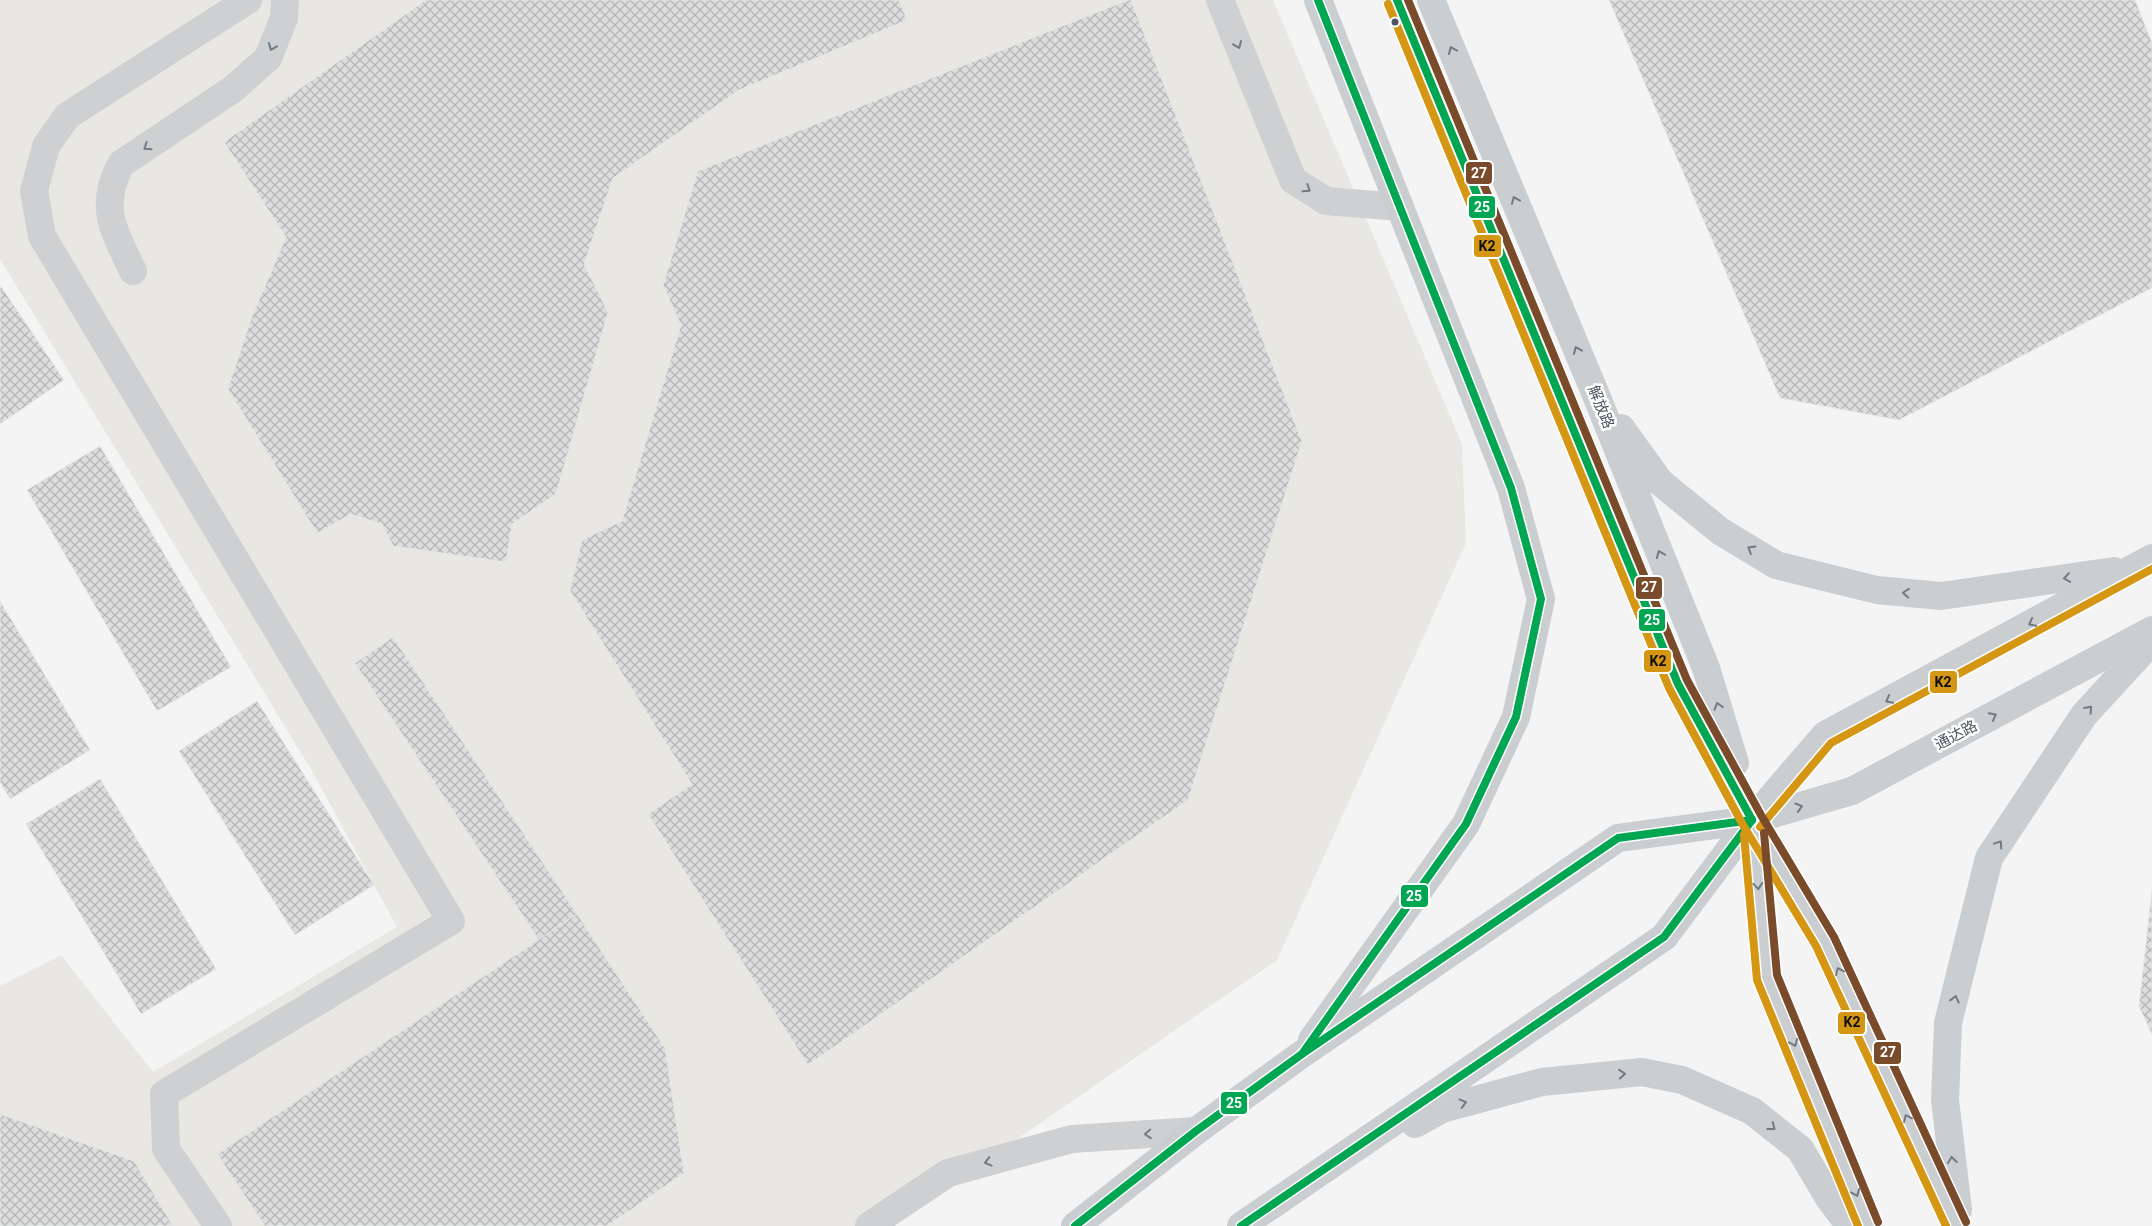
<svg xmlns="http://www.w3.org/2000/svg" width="2152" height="1226" viewBox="0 0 2152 1226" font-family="Roboto,'Noto Sans SC',sans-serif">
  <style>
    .commercial { fill: #e8e7e3 }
    .building { fill: url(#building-cross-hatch); stroke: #e5e6e7 }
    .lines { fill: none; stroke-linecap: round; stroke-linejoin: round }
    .minor { stroke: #ced0d2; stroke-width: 28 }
    .major { stroke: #caced1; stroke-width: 28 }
    .bus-1-casing { stroke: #fff; stroke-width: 11 }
    .bus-2-casing { stroke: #fff; stroke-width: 11 }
    .bus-3-casing { stroke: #fff; stroke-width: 11 }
    .bus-1 { stroke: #00a651; stroke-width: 8 }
    .bus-2 { stroke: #d49613; stroke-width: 8 }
    .bus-3 { stroke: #7a4b2a; stroke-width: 8 }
    .oneway { stroke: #727b83 }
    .oneway2 { stroke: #707a83 }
    .bus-dot { fill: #4a5661; stroke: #fff; stroke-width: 2 }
    .labels { text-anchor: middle; stroke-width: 5; stroke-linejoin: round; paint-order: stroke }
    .street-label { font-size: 15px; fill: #4a5661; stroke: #fff }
    .line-badge { stroke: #fff; stroke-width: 2 }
    .badge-label { font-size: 14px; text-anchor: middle; font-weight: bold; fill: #fff }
    .pale-badge-label { font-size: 14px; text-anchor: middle; font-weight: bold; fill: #111 }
  </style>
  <defs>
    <pattern id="building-cross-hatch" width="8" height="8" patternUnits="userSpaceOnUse" patternTransform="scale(1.25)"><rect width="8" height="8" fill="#ddddde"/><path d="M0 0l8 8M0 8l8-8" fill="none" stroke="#b5b6b7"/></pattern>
  </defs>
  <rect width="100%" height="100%" fill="#f4f4f4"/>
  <path class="commercial" d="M0 0H1273L1462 444 1466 543 1277 960 891 1226H0V986L61 955 153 1072 397 927 312 771 0 259Z"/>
  <g class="building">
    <path d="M426 0H899L907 20 739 90 613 178 584 264 608 312 556 494 512 524 506 562 393 546 382 524 351 514 317 533 228 389 251 319 286 237 224 142Z"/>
    <path d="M1128 0H1131L1302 441 1188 800 808 1065 648 814 692 784 570 591 582 540 622 521 681 325 663 285 698 171Z"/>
    <path d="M1609 0H2135L2152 43V288L1899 420 1780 398Z"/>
    <path d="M0 285 64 380 0 424Z"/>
    <path d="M100 446 231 667 157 711 27 490Z"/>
    <path d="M0 601 90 750 10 799 0 782Z"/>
    <path d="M393 637 577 914 539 940 355 663Z"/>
    <path d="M257 701 374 885 295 935 179 751Z"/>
    <path d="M100 779 216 969 141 1014 26 824Z"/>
    <path d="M2152 890V1035L2139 1006Z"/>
    <path d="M577 914 665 1048 684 1173 607 1226H265L217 1154Z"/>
    <path d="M0 1114 134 1161 173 1226H0Z"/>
  </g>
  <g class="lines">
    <g class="minor">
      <path d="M1220 0 1293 180 1326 201 1400 207"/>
      <path d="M133 271C114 231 98 207 121 164L233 89 268 58 284 18 285 0"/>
      <path d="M218 1226 166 1149 164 1094 451 921 42 236 34 191 46 146 67 116 248 0"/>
      <path d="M869 1226 948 1173 1072 1139 1196 1131"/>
    </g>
    <g class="major">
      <path d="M1397 0 1678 684 1752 820 1825 941 1957 1226"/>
      <path d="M1431 0 1596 395 1706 668 1735 763"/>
      <path d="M1621 428 1660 482 1720 531 1776 565 1877 590 1941 596 2114 571"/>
      <path d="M1753 828 1767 977 1869 1226"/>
      <path d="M1312 1040 1466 824 1516 717 1541 599 1511 488 1318 0"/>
      <path d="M1415 1124 1442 1109 1542 1082 1642 1072 1682 1080 1752 1111 1800 1149 1829 1198 1850 1226"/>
      <path d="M1958 1210 1945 1100 1948 1023 1989 858 2084 715 2152 641"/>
      <path d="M1075 1226 1196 1131 1302 1054 1618 838 1752 820 1852 791 2152 630"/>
      <path d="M1241 1226 1664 937 1752 820 1825 735 2152 558"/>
    </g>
    <g class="bus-1-casing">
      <g id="bus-1">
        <path d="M1397 0 1678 684 1752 820"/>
        <path d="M1302 1054 1466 824 1516 717 1541 599 1511 488 1318 0"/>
        <path d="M1075 1226 1196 1131 1302 1054 1618 838 1752 820"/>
        <path d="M1241 1226 1664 937 1752 820"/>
      </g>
    </g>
    <g class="bus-2-casing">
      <g id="bus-2">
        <path d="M1388 4 1669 688 1743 825 1816 946 1946 1226"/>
        <path d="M1760 827 1831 743 2152 569"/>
        <path d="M1744 835 1757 980 1858 1226"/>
      </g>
    </g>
    <g class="bus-3-casing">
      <g id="bus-3">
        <path d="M1408 0 1687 680 1761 815 1834 937 1966 1222"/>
        <path d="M1764 833 1777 975 1878 1222"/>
      </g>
    </g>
    <use href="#bus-1" class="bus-1"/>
    <use href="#bus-2" class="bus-2"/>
    <use href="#bus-3" class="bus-3"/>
  </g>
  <defs><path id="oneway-chevron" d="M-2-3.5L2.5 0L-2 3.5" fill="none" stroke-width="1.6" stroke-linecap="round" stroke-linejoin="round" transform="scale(1.25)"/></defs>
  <g class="oneway">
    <use href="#oneway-chevron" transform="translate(1238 45) rotate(68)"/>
    <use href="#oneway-chevron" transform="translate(272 47) rotate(112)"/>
    <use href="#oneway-chevron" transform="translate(147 147) rotate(146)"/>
    <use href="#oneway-chevron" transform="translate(1307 189) rotate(33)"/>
    <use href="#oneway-chevron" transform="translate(1148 1134) rotate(176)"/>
    <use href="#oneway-chevron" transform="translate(988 1162) rotate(165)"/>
  </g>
  <g class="oneway2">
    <use href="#oneway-chevron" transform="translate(1452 50) rotate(-113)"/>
    <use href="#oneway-chevron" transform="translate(1515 200) rotate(-113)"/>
    <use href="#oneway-chevron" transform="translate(1577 350) rotate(-113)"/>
    <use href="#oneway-chevron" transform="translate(1751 549) rotate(-149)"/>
    <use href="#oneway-chevron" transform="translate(1660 554) rotate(-112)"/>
    <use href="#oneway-chevron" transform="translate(2067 578) rotate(172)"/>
    <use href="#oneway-chevron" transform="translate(1906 593) rotate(-175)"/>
    <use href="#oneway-chevron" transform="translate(2032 623) rotate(152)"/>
    <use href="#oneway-chevron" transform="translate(1889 700) rotate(152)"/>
    <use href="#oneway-chevron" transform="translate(1718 706) rotate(-107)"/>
    <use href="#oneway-chevron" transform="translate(2089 709) rotate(-48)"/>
    <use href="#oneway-chevron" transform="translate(1993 716) rotate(-28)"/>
    <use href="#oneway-chevron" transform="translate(1799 807) rotate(-16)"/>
    <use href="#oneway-chevron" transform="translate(1999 844) rotate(-56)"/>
    <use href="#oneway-chevron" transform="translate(1758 886) rotate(85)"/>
    <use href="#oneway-chevron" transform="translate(1839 971) rotate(-115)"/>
    <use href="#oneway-chevron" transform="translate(1955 999) rotate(-76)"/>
    <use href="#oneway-chevron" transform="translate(1794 1043) rotate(68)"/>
    <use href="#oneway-chevron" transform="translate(1622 1074) rotate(-5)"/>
    <use href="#oneway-chevron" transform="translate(1463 1103) rotate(-15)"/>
    <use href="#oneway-chevron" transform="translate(1907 1118) rotate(-115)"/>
    <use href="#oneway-chevron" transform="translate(1772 1127) rotate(38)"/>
    <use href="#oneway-chevron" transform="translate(1952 1160) rotate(-97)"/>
    <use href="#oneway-chevron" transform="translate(1856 1193) rotate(68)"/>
  </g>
  <circle class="bus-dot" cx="1395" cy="22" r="4.5"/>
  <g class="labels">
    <g class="street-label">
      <text transform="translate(1601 407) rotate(68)" y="5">解放路</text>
      <text transform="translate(1956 735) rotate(-28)" y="5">通达路</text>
    </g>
  </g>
  <g class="line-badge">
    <rect x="1465" y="161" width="28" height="24" rx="5" fill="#7a4b2a"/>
    <rect x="1468" y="195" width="28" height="24" rx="5" fill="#00a651"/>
    <rect x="1473" y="234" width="29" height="24" rx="5" fill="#d49613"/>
    <rect x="1635" y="576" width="28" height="24" rx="5" fill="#7a4b2a"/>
    <rect x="1638" y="608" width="28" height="24" rx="5" fill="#00a651"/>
    <rect x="1643" y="649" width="29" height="24" rx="5" fill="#d49613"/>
    <rect x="1929" y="670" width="29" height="24" rx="5" fill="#d49613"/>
    <rect x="1400" y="884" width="29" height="24" rx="5" fill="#00a651"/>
    <rect x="1837" y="1011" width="29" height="24" rx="5" fill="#d49613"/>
    <rect x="1873" y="1041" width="29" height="24" rx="5" fill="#7a4b2a"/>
    <rect x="1220" y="1091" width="28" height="24" rx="5" fill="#00a651"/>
  </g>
  <g class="badge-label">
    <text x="1479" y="178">27</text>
    <text x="1482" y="212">25</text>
    <text x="1649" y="592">27</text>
    <text x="1652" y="625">25</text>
    <text x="1414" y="901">25</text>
    <text x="1888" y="1057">27</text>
    <text x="1234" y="1108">25</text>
  </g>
  <g class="pale-badge-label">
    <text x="1487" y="251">K2</text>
    <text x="1658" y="666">K2</text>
    <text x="1943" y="687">K2</text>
    <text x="1852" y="1027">K2</text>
  </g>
</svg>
